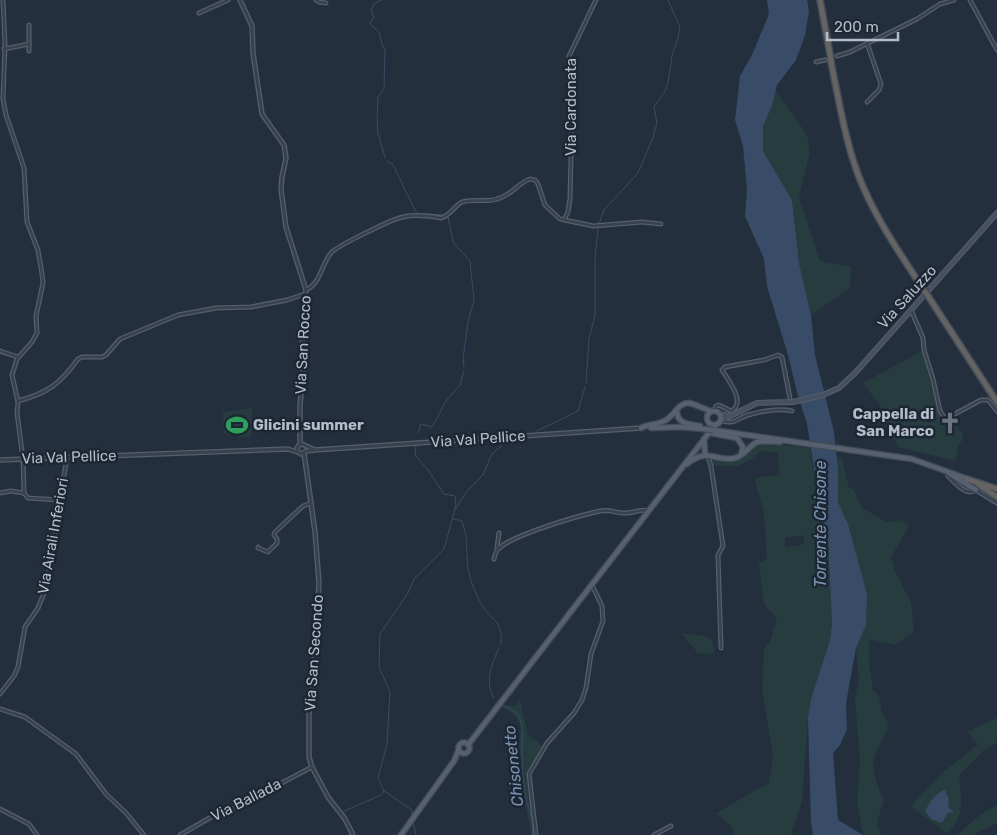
<svg xmlns="http://www.w3.org/2000/svg" width="997" height="835" viewBox="0 0 997 835" font-family="Rubik,sans-serif">
  <style>
    .green { fill: #263c3f; fill-rule: evenodd }
    .water { fill: #394c67 }
    .lines { fill: none; stroke-linecap: round; stroke-linejoin: round }
    .stream { stroke: #394c67; stroke-width: 1 }
    .minor-casing { stroke: #565f6c; stroke-width: 5 }
    .tertiary-casing { stroke: #565f6c; stroke-width: 5.5 }
    .secondary-casing { stroke: #565f6c; stroke-width: 6 }
    .primary-casing { stroke: #414a57; stroke-width: 7 }
    .trunk-casing { stroke: #434c59; stroke-width: 8 }
    .minor { stroke: #38414e; stroke-width: 2.5 }
    .tertiary { stroke: #38414e; stroke-width: 3 }
    .secondary { stroke: #465061; stroke-width: 4 }
    .primary { stroke: #56606e; stroke-width: 4.5 }
    .trunk { stroke: #656462; stroke-width: 5 }
    .primary-bridge-casing { stroke: #414a57; stroke-width: 7; stroke-linecap: butt }
    .trunk-bridge-casing { stroke: #434c59; stroke-width: 8; stroke-linecap: butt }
    .primary-bridge { stroke: #56606e; stroke-width: 4.5 }
    .trunk-bridge { stroke: #656462; stroke-width: 5 }
    .labels { text-anchor: middle; stroke-width: 5; stroke-linejoin: round; paint-order: stroke }
    .street-label { font-size: 15px; fill: #b4bcc9; stroke: #1d2633 }
    .poi-label { font-size: 15px; font-weight: bold; fill: #b4bcc9; stroke: #1d2633; text-anchor: end }
    .water-label { font-size: 16px; font-style: italic; fill: #7c92b1; stroke: #1d2633 }
  </style>
  <rect width="100%" height="100%" fill="#242f3e"/>
  <g class="green">
    <path d="M776 91 807 135 810 152 799 197 820 261 851 267 850 288 811 315 799 263 792 200 763 151V127Z"/>
    <path d="M922 351 934 390 938 409 949 428 954 425 962 432 963 439 958 446 955 461 898 447 884 421V411L863 383Z"/>
    <path d="M252 408 251 437 239 438 238 433 224 434 223 412Z"/>
    <path d="M764 443 810 448 823 524 828 542 832 624 830 640 811 701 808 718 802 802 791 835H734L731 826 716 813 769 783 773 755 762 690 764 649 770 642 777 619 764 604 759 563 767 559 764 513 755 481 758 477 780 475 777 452 761 451C743 468 735 467 712 465L711 458C719 459 730 463 737 461 747 458 750 447 764 443ZM803 535 805 544 785 548V538Z"/>
    <path d="M837 457 842 459 849 488 854 490 862 508 887 522 904 520 909 526 891 557 895 571 911 603 914 632 895 645 869 639V663L873 690 879 696 882 714 887 721 888 727 874 757 873 767 880 794 884 799 877 823 881 835H863L857 801 860 762 855 698 859 679 856 648 866 625 857 558 848 524 838 502Z"/>
    <path d="M681 633 705 636 712 640 715 654 698 653Z"/>
    <path d="M520 700 528 734 543 747 529 772 535 835H531C530 821 524 806 523 792 521 779 525 760 515 750L519 749C520 723 525 721 502 706L504 705 515 706Z"/>
    <path d="M997 718V742L982 752 959 775C961 796 966 819 946 833L911 806 941 774 978 744 967 732Z"/>
    <path d="M997 805V823L973 835H957L980 815Z"/>
  </g>
  <g class="water">
    <path d="M767 0H807L809 11 805 35 796 60 777 85 772 105 763 127V151L792 200 799 263 811 315 815 355 834 432 838 470V502L848 524 867 594 866 625 856 648 846 703 847 729 840 745 833 753 838 820 863 835H813L811 822 808 718 811 699 830 640 832 624 828 542 823 524 807 424 797 392 788 355 767 286 764 259 745 216 747 190 743 146 735 120 740 76 752 55 769 14Z"/>
    <path d="M945 790 949 800 948 807 954 812 948 813 942 823 931 819 925 811C930 802 935 793 945 790Z"/>
  </g>
  <g class="lines">
    <g class="stream">
      <path d="M381 0 374 4 371 10 374 17 370 24 379 32 382 44 385 50 384 89 378 97 377 120 378 134 385 157"/>
      <path d="M387 161 393 165 417 214"/>
      <path d="M420 214 445 215"/>
      <path d="M448 217 453 242 470 261 474 300 468 322 463 359 464 367"/>
      <path d="M599 224 604 210 638 173 653 137 657 123 654 107 665 91 668 83 672 56 678 38 680 27 668 0"/>
      <path d="M586 383 589 338 595 316V259L598 228"/>
      <path d="M537 431 578 411 585 387"/>
      <path d="M418 433 421 424 432 427 446 401 460 385 464 371"/>
      <path d="M455 510 467 491 483 475 492 454 508 440"/>
      <path d="M453 519 462 521 466 536 467 552"/>
      <path d="M467 554C466 571 474 592 483 607 494 623 503 621 501 644"/>
      <path d="M494 698C484 681 492 664 499 648"/>
      <path d="M502 705C509 709 517 711 520 719 525 730 521 742 522 754 522 768 523 783 526 797 528 809 535 823 532 835"/>
      <path d="M342 812 381 795 384 791"/>
      <path d="M412 815V810L384 791 378 778 387 744 389 710 390 692 379 667 380 634 408 593 414 579 444 549 456 505 455 496 444 494 428 470 415 455 416 446"/>
      <path d="M340 816 346 825"/>
      <path d="M413 822 416 835"/>
      <path d="M349 831 350 835"/>
    </g>
    <g class="minor-casing">
      <g id="minor">
        <path d="M316 0 319 2 326 3"/>
        <path d="M970 0 997 50"/>
        <path d="M199 13 228 0"/>
        <path d="M29 25V51"/>
        <path d="M4 49 29 44"/>
        <path d="M837 56 850 52 917 19 940 4 954 0"/>
        <path d="M816 62 825 60"/>
        <path d="M867 102 879 90 881 84 867 43"/>
        <path d="M565 218 568 212 570 199 572 112 569 87V56L596 0"/>
        <path d="M306 290C321 283 321 265 331 253 335 247 394 218 403 217 415 214 429 216 441 218 450 216 454 206 462 202 473 198 486 203 497 199 512 195 518 183 530 179L535 180 538 184 545 205 560 219 593 226 642 222 661 224"/>
        <path d="M911 310 923 338 924 350 933 379 940 411 944 417H949L981 400H988L997 411"/>
        <path d="M0 351 18 357"/>
        <path d="M18 401C48 393 60 384 78 359L82 357H102L106 355 120 339 178 315 216 308 251 307 287 300 305 294"/>
        <path d="M714 410 716 406 719 405 731 411C747 403 728 380 722 370L725 367 764 360 778 355 782 357 790 398"/>
        <path d="M722 421C738 424 735 419 748 415 762 411 778 408 792 411"/>
        <path d="M708 457 711 466 723 546 718 555 721 648"/>
        <path d="M948 476C956 483 966 497 976 490L997 503"/>
        <path d="M0 493 11 491 24 493 23 459 17 413 18 402 12 375 17 359 32 342 37 333 36 316 43 283 42 274 38 250 27 222 24 168 6 115 3 99 5 45 3 0"/>
        <path d="M24 493 28 498 59 500"/>
        <path d="M499 533 497 547 500 548"/>
        <path d="M258 547V548L268 552 277 543V539L274 535 275 532 303 506 311 503"/>
        <path d="M494 559C495 554 496 551 499 548 516 534 577 516 600 511 612 509 617 514 626 513 634 513 642 508 649 511"/>
        <path d="M0 694 14 676 18 667 25 627 38 608 46 588 67 457"/>
        <path d="M0 709 25 717 76 754 106 794 126 813 144 835"/>
        <path d="M0 809 29 824 37 835"/>
        <path d="M180 835 220 812 229 811 312 767"/>
        <path d="M536 835 529 774 547 743 574 713 582 700 586 688 591 654 603 621 602 606 592 585"/>
        <path d="M654 835 671 826"/>
      </g>
    </g>
    <g class="tertiary-casing">
      <g id="tertiary">
        <path d="M240 0 252 26 253 53 262 114 284 145 286 158 282 177 281 189 286 227 306 290 302 323 303 373 300 406V444"/>
        <path d="M315 450 302 444 299 445 297 448 298 452 301 454 306 451 315 450 641 428"/>
        <path d="M304 453 315 532 319 583 313 683 309 714V757L312 767 328 797 345 819 353 835"/>
        <path d="M0 460 288 449 297 452"/>
      </g>
    </g>
    <g class="secondary-casing">
      <g id="secondary">
        <path d="M720 414 729 416"/>
        <path d="M720 421 757 403 793 402 823 395 839 388 856 372 997 213"/>
      </g>
    </g>
    <g class="primary-casing">
      <g id="primary">
        <path d="M677 410C676 424 689 424 700 426"/>
        <circle cx="714" cy="418" r="7"/>
        <path d="M641 428C648 424 657 425 664 421 674 417 678 402 689 403 695 404 704 409 711 411"/>
        <path d="M651 428 680 427 704 429"/>
        <path d="M713 430 912 459 968 479"/>
        <path d="M711 433 737 438 743 447 741 455"/>
        <path d="M704 439 705 452"/>
        <path d="M687 464C708 446 717 463 735 458 744 456 749 446 757 442 764 440 773 442 780 442"/>
        <path d="M950 474 976 490"/>
        <circle cx="464" cy="748" r="5.5"/>
        <path d="M468 745 715 425"/>
        <path d="M401 835 454 761 459 749"/>
      </g>
    </g>
    <g class="trunk-casing">
      <g id="trunk">
        <path d="M820 0 830 54"/>
        <path d="M831 62C839 101 845 140 859 177 875 218 900 253 923 289"/>
        <path d="M928 296 997 402"/>
        <path d="M967 479 997 489"/>
        <path d="M978 484 997 497"/>
      </g>
    </g>
    <use href="#minor" class="minor"/>
    <use href="#tertiary" class="tertiary"/>
    <use href="#secondary" class="secondary"/>
    <use href="#primary" class="primary"/>
    <use href="#trunk" class="trunk"/>
    <g class="primary-bridge-casing">
      <path id="primary-bridge" d="M704 429 713 430"/>
    </g>
    <g class="trunk-bridge-casing">
      <g id="trunk-bridge">
        <path d="M830 54 831 62"/>
        <path d="M923 289 928 296"/>
      </g>
    </g>
    <use href="#primary-bridge" class="primary-bridge"/>
    <use href="#trunk-bridge" class="trunk-bridge"/>
  </g>
  <defs>
    <g id="church-bare" transform="scale(1.725)"><path d="M-1.2-6h2.4v3.5h3.3v2.4h-3.3V6h-2.4V-.1h-3.3v-2.4h3.3Z" fill="#6b7280" stroke="#1d2633" stroke-width="2.5" paint-order="stroke"/></g>
    <g id="stadium-bare" transform="scale(1.725)"><path d="M0-5a6.5 5 0 1 0 0 10a6.5 5 0 1 0 0-10ZM-3.5-1.8h7v3.6h-7Z" fill="#2e9e5b" stroke="#1d2633" stroke-width="2.5" paint-order="stroke"/></g>
  </defs>
  <g fill-rule="evenodd">
    <use href="#church-bare" x="950" y="423"/>
    <use href="#stadium-bare" x="237" y="425"/>
  </g>
  <g class="labels">
    <g class="street-label">
      <text transform="translate(571 107) rotate(-90)" y="5">Via Cardonata</text>
      <text transform="translate(907 297) rotate(-48)" y="5">Via Saluzzo</text>
      <text transform="translate(303 345) rotate(-87)" y="5">Via San Rocco</text>
      <text transform="translate(478 439) rotate(-4)" y="5">Via Val Pellice</text>
      <text transform="translate(69 457) rotate(-2)" y="5">Via Val Pellice</text>
      <text transform="translate(53 536) rotate(-80)" y="5">Via Airali Inferiori</text>
      <text transform="translate(314 653) rotate(-86)" y="5">Via San Secondo</text>
      <text transform="translate(246 800) rotate(-27)" y="5">Via Ballada</text>
    </g>
    <g class="poi-label">
      <text x="934" y="419">Cappella di<tspan x="934" dy="17">San Marco</tspan></text>
      <text x="253" y="430" text-anchor="start">Glicini summer</text>
    </g>
    <g class="water-label">
      <text transform="translate(820 524) rotate(-90)" y="6">Torrente Chisone</text>
      <text transform="translate(513 766) rotate(-96)" y="6">Chisonetto</text>
    </g>
  </g>
  <path d="M827 32v8h71v-8" fill="none" stroke="#b4bcc9" stroke-width="2.5"/>
  <text x="834" y="32" font-size="15" fill="#b4bcc9" stroke="#1d2633" stroke-width="4" paint-order="stroke">200 m</text>
</svg>
